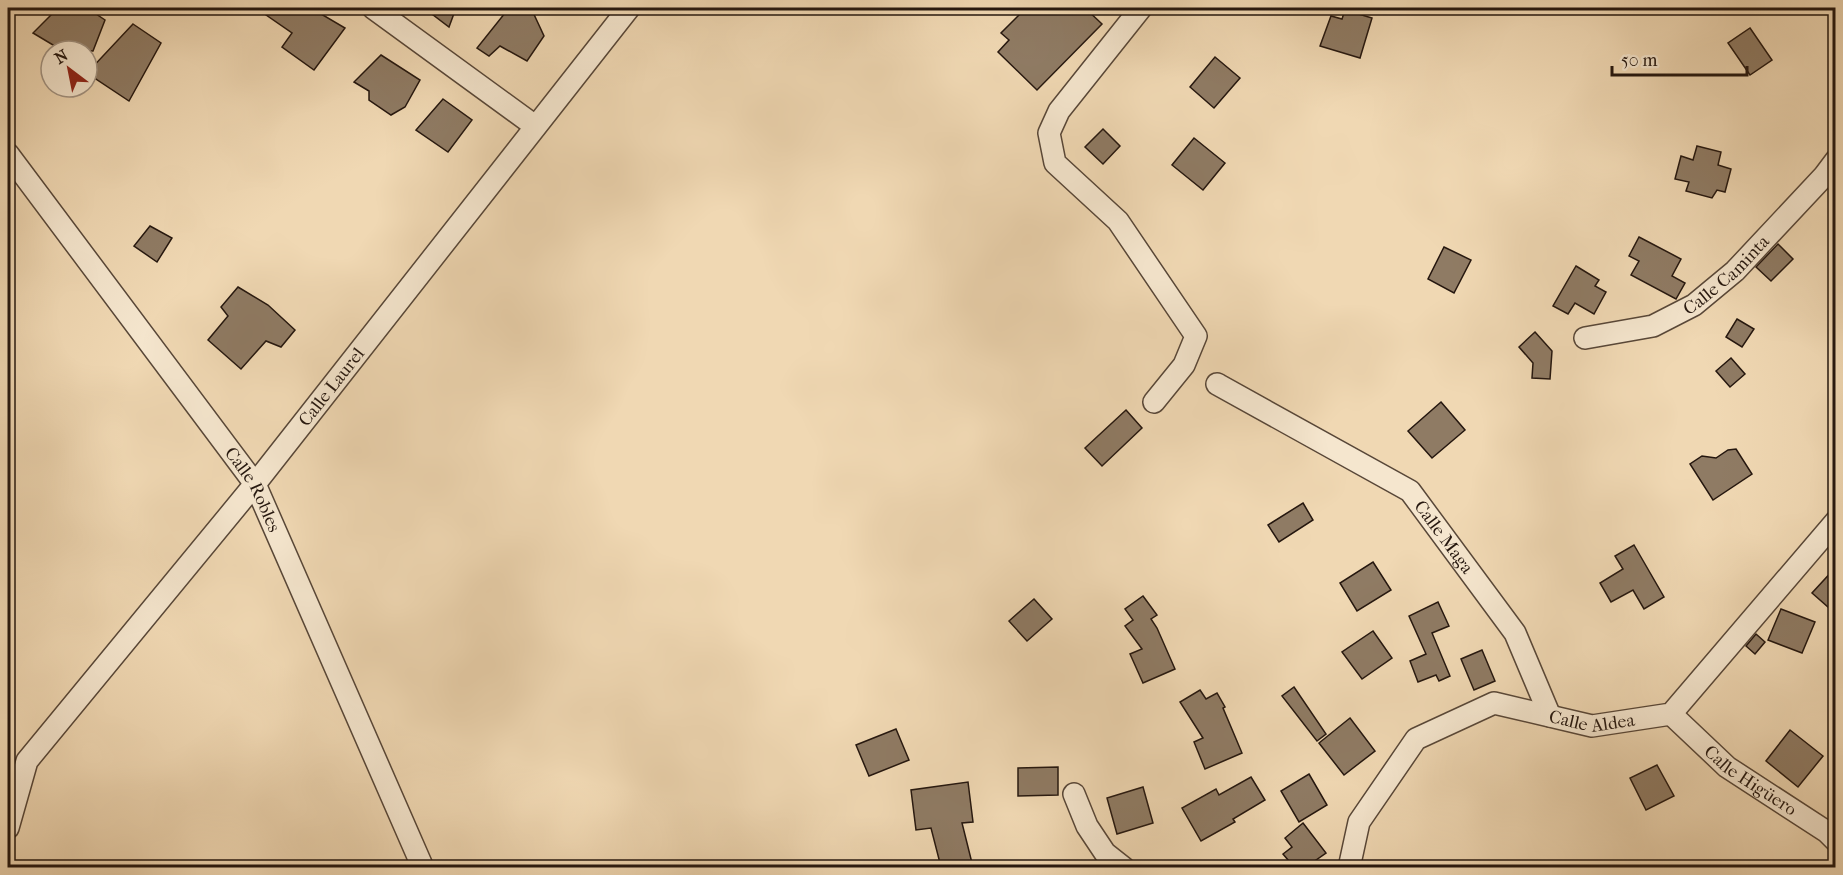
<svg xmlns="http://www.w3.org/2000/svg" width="1843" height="875" viewBox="0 0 1843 875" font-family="'IM FELL French Canon',serif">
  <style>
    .building { fill: #8f7b64; stroke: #25170f; stroke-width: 1.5 }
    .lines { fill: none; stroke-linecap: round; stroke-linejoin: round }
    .minor-casing { stroke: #584738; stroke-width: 24 }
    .minor { stroke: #f5e6ce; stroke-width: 21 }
    .labels { text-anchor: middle; stroke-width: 4.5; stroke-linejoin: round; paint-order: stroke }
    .street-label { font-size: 18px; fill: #25170f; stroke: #f5e6ce }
  </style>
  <rect width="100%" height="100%" fill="#f0d8b3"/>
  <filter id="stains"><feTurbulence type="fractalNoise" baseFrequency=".00333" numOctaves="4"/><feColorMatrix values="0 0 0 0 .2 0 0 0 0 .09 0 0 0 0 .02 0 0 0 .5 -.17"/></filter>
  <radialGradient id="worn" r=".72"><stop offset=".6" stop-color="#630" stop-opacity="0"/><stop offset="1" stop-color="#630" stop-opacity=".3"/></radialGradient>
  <g class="building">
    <path d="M58 8H87L105 20 93 51H63L33 33Z"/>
    <path d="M256 8H311L345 28 314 70 282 47 292 33Z"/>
    <path d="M424 8H456L449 27Z"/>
    <path d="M509 8H531L544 36 527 61 500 46 489 56 477 48Z"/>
    <path d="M1026 8H1085L1102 24 1037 90 998 52 1009 40 1001 33Z"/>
    <path d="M1345 10 1372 18 1360 58 1320 46 1331 16 1342 19Z"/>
    <path d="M133 24 161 43 129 101 87 73Z"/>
    <path d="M1750 28 1772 60 1750 75 1728 43Z"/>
    <path d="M381 55 420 80 405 107 391 115 369 100V91L354 82Z"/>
    <path d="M1215 57 1240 78 1214 108 1190 87Z"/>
    <path d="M443 99 472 120 448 152 416 130Z"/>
    <path d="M1103 129 1120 146 1103 164 1085 147Z"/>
    <path d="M1194 138 1225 163 1203 190 1172 165Z"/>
    <path d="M1697 146 1721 152 1718 165 1731 169 1725 192 1717 190 1712 198 1686 191 1689 182 1675 179 1681 156 1693 160Z"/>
    <path d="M150 226 172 238 157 262 134 246Z"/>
    <path d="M1639 237 1681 259 1672 276 1685 283 1676 299 1631 275 1639 261 1629 256Z"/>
    <path d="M1778 244 1793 259 1771 281 1756 267Z"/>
    <path d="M1444 247 1471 260 1454 293 1428 279Z"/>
    <path d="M1576 266 1599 280 1595 286 1606 292 1594 314 1575 303 1568 314 1553 306Z"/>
    <path d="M238 287 268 305 295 330 281 347 266 341 241 369 208 340 228 316 221 307Z"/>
    <path d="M1737 319 1754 329 1742 347 1726 337Z"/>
    <path d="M1535 332 1552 351 1550 379 1532 378 1533 363 1519 347Z"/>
    <path d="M1731 358 1745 374 1730 387 1716 371Z"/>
    <path d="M1441 402 1465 430 1432 458 1408 431Z"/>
    <path d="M1126 410 1142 428 1102 466 1085 448Z"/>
    <path d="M1736 449 1752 474 1713 500 1690 464 1702 456 1716 458 1728 450Z"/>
    <path d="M1303 503 1313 520 1279 542 1268 525Z"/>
    <path d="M1634 545 1664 597 1644 609 1633 590 1611 602 1600 583 1623 569 1615 556Z"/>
    <path d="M1373 562 1391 590 1357 611 1340 583Z"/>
    <path d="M1836 567V614L1812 593Z"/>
    <path d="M1143 596 1157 615 1151 619 1157 628 1175 669 1143 683 1130 654 1142 649 1125 626 1133 620 1125 609Z"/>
    <path d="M1034 599 1052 619 1027 641 1009 621Z"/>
    <path d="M1438 602 1449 626 1432 633 1450 676 1439 681 1436 675 1418 682 1410 661 1426 654 1409 616Z"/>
    <path d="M1781 609 1815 622 1802 653 1768 640Z"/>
    <path d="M1373 631 1392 658 1362 679 1342 652Z"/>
    <path d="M1756 634 1765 642 1755 654 1746 646Z"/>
    <path d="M1482 650 1495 681 1474 690 1461 659Z"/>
    <path d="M1294 687 1326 734 1317 741 1282 696Z"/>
    <path d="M1200 690 1206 699 1217 693 1225 707 1223 708 1242 753 1205 769 1194 742 1203 738 1180 702Z"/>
    <path d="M1350 718 1375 751 1344 775 1319 743Z"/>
    <path d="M896 729 909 760 869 776 856 745Z"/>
    <path d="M1790 730 1823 756 1798 787 1766 761Z"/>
    <path d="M1657 765 1674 796 1646 810 1630 778Z"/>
    <path d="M1058 767V795L1018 796V768Z"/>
    <path d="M1309 774 1327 805 1299 822 1281 791Z"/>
    <path d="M1251 777 1265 800 1233 819 1235 822 1201 841 1182 808 1216 789 1219 795Z"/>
    <path d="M968 782 973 822 962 823 973 867H941L931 828 916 830 911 790Z"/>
    <path d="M1143 787 1153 823 1117 834 1107 798Z"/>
    <path d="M1303 823 1326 853 1306 867H1294L1283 854 1292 847 1285 838Z"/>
  </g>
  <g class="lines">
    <g class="minor-casing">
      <g id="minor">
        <path d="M373 8 535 126"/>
        <path d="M1141 8 1059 111 1049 133 1055 163 1118 221 1196 336 1184 365 1154 402"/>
        <path id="s1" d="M8 154 255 484 423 868"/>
        <path id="s2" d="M1585 338 1653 326 1694 305 1735 271 1824 176 1836 160"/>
        <path id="s3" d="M1219 385 1217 384 1410 491 1515 633 1550 716"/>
        <path id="s4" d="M1671 714 1727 767 1827 832 1836 841"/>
        <path d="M1074 794 1087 826 1105 853 1124 868"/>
        <path id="s5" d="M8 828 27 761 255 484 629 8"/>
        <path id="s6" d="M1349 868 1359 822 1416 739 1494 703 1592 726 1671 714 1836 521"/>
      </g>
    </g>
    <use href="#minor" class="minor"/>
  </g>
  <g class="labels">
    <g class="street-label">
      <text dy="6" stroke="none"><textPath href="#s2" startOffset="159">Calle Caminta</textPath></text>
      <text dy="6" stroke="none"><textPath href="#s5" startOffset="552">Calle Laurel</textPath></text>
      <text dy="6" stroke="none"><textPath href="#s1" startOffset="416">Calle Robles</textPath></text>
      <text dy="6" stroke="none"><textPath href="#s3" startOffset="280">Calle Maga</textPath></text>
      <text dy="6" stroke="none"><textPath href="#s6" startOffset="334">Calle Aldea</textPath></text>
      <text dy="6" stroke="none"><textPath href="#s4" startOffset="104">Calle Higüero</textPath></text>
    </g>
  </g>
  <rect width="1843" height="875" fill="none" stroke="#f0d8b3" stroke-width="30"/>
  <rect x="9" y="9" width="1825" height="857" fill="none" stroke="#25170f" stroke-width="3"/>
  <rect x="15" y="15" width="1813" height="845" fill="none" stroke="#25170f" stroke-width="1.5"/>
  <g transform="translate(69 69) rotate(328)"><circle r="28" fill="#f5e6ce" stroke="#a29382" stroke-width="1.5"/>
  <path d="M0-4.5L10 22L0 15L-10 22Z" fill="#8f2418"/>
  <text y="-9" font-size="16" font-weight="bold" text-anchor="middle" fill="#25170f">N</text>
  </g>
  <path d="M1612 66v9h135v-9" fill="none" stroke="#25170f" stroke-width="3"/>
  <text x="1621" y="66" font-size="18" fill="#25170f" stroke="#f5e6ce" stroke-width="4.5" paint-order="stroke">50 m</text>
  <rect width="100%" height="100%" filter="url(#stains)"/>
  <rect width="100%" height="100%" fill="url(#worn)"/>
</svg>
